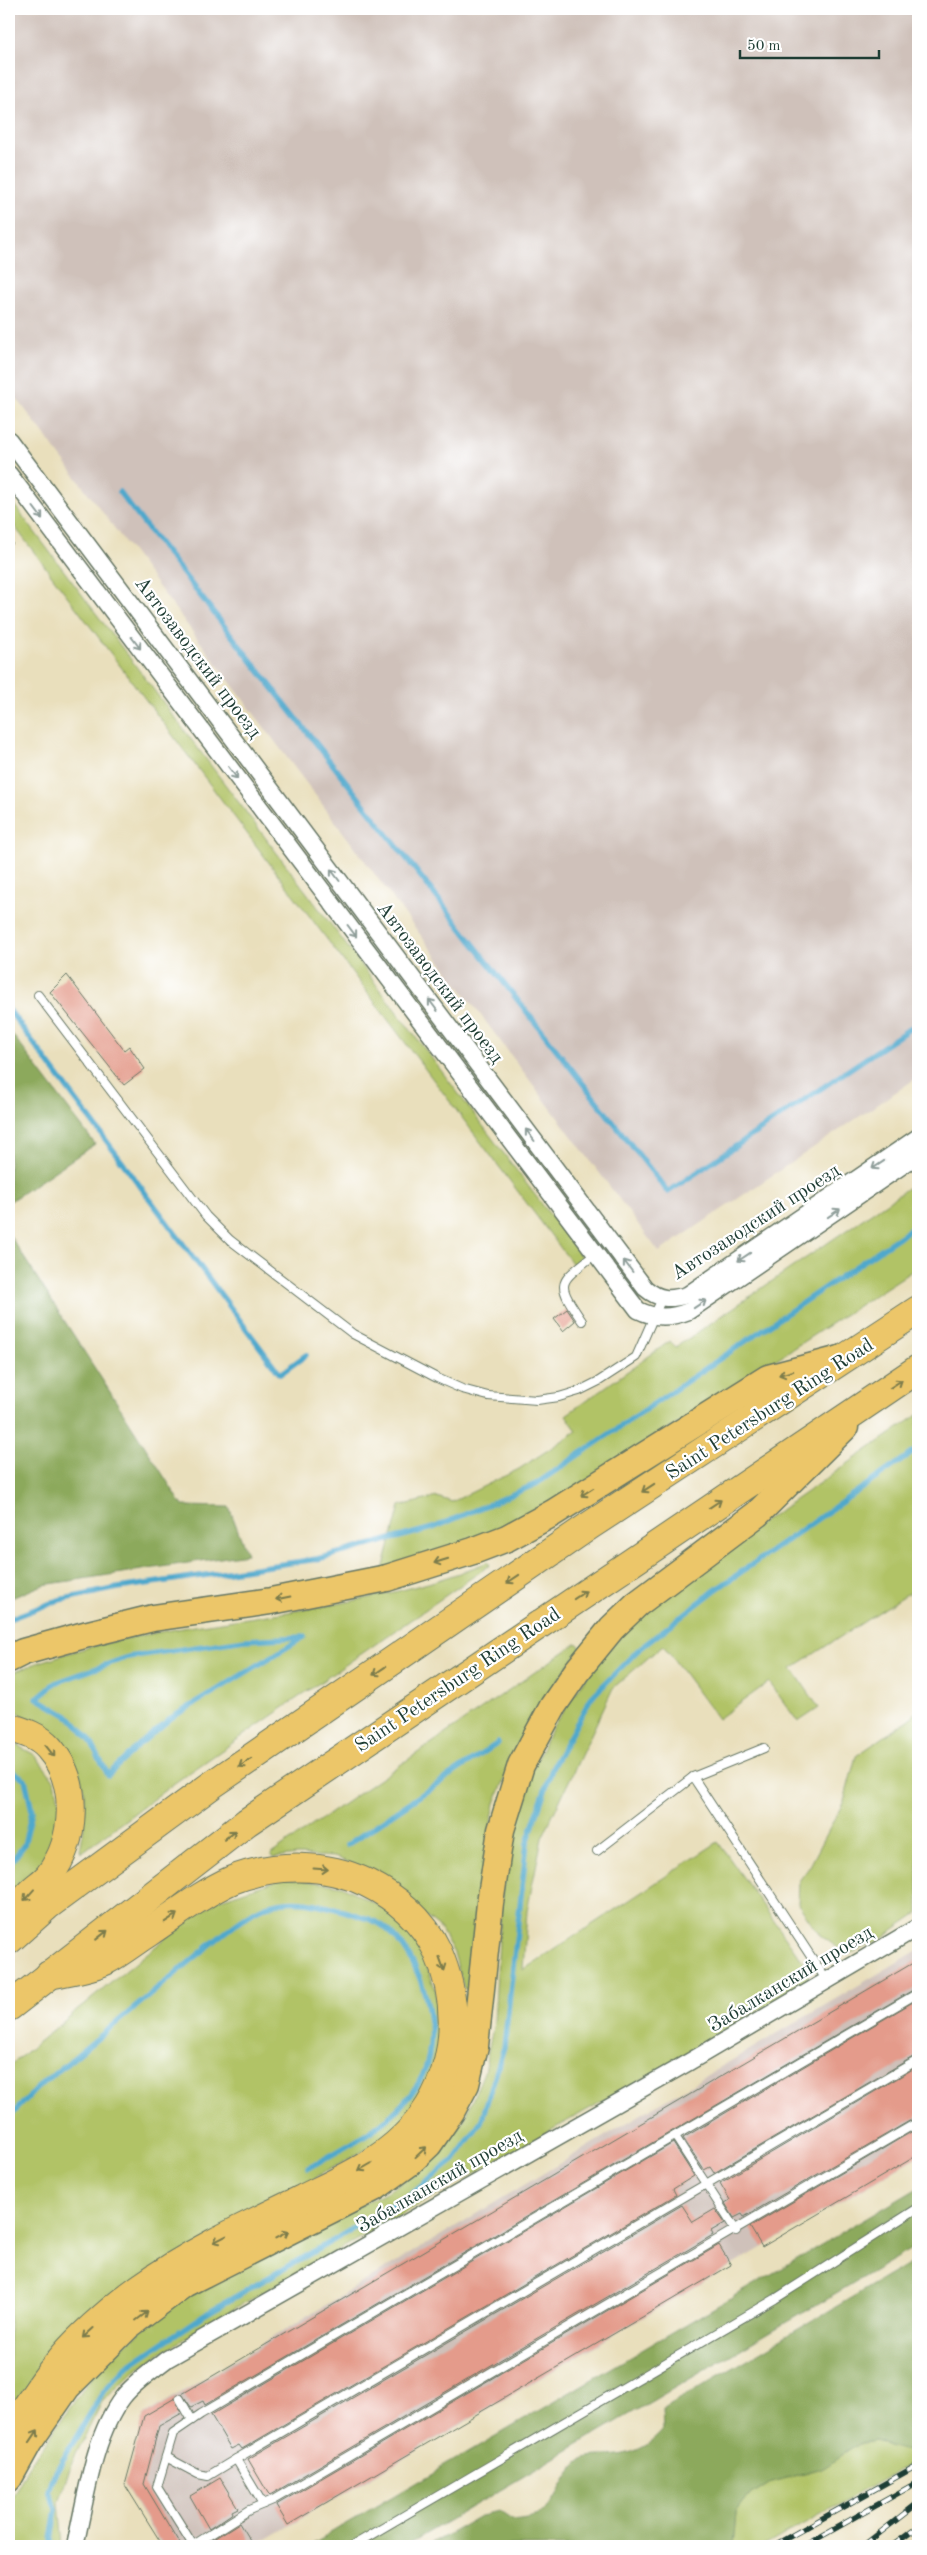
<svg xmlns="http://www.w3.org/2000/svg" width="927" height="2555" viewBox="0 0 927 2555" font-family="'Old Standard TT',serif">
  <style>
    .industrial { fill: #cfc1ba }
    .green { fill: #b1c366; stroke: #68804d }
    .forest { fill: #8ca95b; stroke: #567348 }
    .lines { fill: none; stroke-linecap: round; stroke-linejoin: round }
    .stream { stroke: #4fa8cc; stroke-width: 5.5 }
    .building { fill: #e49b8b }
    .service-casing { stroke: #667664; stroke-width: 10 }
    .minor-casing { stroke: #667664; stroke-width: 19 }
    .primary-casing { stroke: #667664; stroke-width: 29 }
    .motorway-casing { stroke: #667664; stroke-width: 30 }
    .path { stroke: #667664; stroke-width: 3; stroke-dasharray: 4 4; stroke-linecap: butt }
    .service { stroke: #fff; stroke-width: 8 }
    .minor { stroke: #fff; stroke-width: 16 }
    .primary { stroke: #ecc669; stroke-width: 26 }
    .motorway { stroke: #ecc669; stroke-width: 28 }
    .rail-casing { stroke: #1f3d34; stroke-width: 5.5 }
    .rail { stroke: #fff; stroke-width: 4; stroke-dasharray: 11; stroke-linecap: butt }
    .oneway { stroke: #8f9e9a }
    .oneway2 { stroke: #7b7b4c }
    .labels { text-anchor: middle; stroke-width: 4.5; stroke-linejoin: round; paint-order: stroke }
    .street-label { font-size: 20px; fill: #1f3d34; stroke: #fff }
  </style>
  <rect width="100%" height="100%" fill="#fff"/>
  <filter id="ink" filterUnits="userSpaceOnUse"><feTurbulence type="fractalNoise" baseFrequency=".02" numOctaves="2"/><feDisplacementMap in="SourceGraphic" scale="10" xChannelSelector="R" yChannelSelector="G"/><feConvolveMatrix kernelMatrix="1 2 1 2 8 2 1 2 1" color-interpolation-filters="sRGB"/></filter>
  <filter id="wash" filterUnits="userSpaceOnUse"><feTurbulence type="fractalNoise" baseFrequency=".0096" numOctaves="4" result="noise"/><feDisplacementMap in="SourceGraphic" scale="20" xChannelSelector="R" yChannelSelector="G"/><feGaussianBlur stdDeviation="1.12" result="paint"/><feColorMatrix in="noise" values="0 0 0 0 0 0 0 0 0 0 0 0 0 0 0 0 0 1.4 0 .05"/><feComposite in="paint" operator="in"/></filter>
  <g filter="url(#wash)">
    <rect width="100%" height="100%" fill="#e9dfbc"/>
    <g class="industrial">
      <path d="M9 9H918V1077L659 1252 9 388Z"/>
      <path d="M918 1950V2156L255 2546H161L125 2486 144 2415 653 2107Z"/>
    </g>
    <g class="green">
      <path d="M9 498 581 1256 580 1262 575 1267 9 519Z"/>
      <path d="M918 1181V1267L580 1487 489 1535 383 1570 400 1506 437 1497 452 1502 519 1469 577 1431 566 1415 670 1341 676 1347Z"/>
      <path d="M918 1415V1587L792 1668 819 1708 798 1722 769 1682 718 1719 663 1645 613 1688 542 1838 527 1911 523 1970 718 1842 808 1969V1981L674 2061 207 2324 135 2370 102 2402 71 2464 59 2502 63 2546H9V2504L28 2467 101 2364 179 2301 397 2186 435 2158 465 2118 484 2072 494 2022 502 1893 509 1836 529 1778 551 1729 597 1662 656 1600 695 1569Z"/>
      <path d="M488 1562 490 1565 176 1782 81 1853 80 1850C89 1807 89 1770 55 1737 44 1727 28 1719 16 1711L9 1710V1674C161 1610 335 1626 488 1562Z"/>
      <path d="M577 1643 581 1648 528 1721 495 1803 484 1861 471 1989H464L454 1953 440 1928 365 1868 334 1857 297 1855 274 1858 271 1854Z"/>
      <path d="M918 1710V1913L874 1943 847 1954 821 1936 798 1904 799 1881 810 1866 844 1801 856 1756 910 1719Z"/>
      <path d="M9 1741 35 1755 55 1781 62 1816 46 1860 9 1901Z"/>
      <path d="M285 1878 342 1886 387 1910 419 1945 435 1988 440 2032 432 2079 409 2118 378 2143 316 2177 9 2413V2066L177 1929 218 1900Z"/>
      <path d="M876 2441 891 2447 918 2453V2460L764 2546H733L736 2512 746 2499 772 2482 822 2468 848 2450 861 2443Z"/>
    </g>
    <g class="forest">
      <path d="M9 1030 95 1144 9 1202Z"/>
      <path d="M9 1234 183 1506 229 1507 247 1554 43 1585 9 1599Z"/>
      <path d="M918 2188V2245L405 2546H308Z"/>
      <path d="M918 2258V2453L891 2447 876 2441 861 2443 822 2468 772 2482 746 2499 736 2512 733 2546H428L480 2516 500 2512 512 2520C520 2519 530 2518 538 2515 557 2508 563 2471 583 2459 589 2456 599 2456 606 2456 630 2455 647 2449 663 2430L662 2410Z"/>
    </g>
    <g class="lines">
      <g class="stream">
        <path d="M119 492 668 1192 918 1023"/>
        <path d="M9 1010 280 1374 306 1355"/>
        <path d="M9 1619 59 1600 118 1588 317 1559 433 1528 536 1484 918 1224"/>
        <path d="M304 1637 171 1718 140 1744 108 1775 90 1740 71 1718 37 1698 55 1683 128 1657 245 1640Z"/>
        <path d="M9 1769 25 1779 32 1811 24 1845 9 1865"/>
        <path d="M347 1845 498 1743"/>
        <path d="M9 2118 36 2089C88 2046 141 2003 193 1959 209 1946 252 1908 270 1905 280 1902 294 1901 304 1902 317 1903 373 1918 383 1926 424 1956 446 2040 418 2084 392 2125 349 2145 308 2168"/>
        <path d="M51 2540 56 2509 48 2491 51 2480 103 2392 124 2369 202 2316 408 2197 454 2160 481 2122 504 2047 527 1843 553 1766 591 1698 637 1651 714 1591 918 1449"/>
      </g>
    </g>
    <g id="blocks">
      <g class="building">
        <path d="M67 975 124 1050 129 1046 145 1069 124 1085 50 992Z"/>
        <path d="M567 1309 575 1321 563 1331 554 1319Z"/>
        <path d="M918 1960V1987L205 2405 203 2401 191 2407 182 2394Z"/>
        <path d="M918 1999V2054L714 2173 710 2167 704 2170 683 2138Z"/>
        <path d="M918 2066V2116L744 2217 742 2214 734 2218 725 2203 730 2200 720 2183Z"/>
        <path d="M918 2128V2155L762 2247 750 2227Z"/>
        <path d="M673 2143 694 2176 673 2189 676 2195 242 2449 239 2445 231 2449 211 2415Z"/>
        <path d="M682 2205 693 2222 715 2209 725 2223 711 2231 713 2235 270 2495 268 2493 248 2459Z"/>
        <path d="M719 2245 731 2265 288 2525 276 2505Z"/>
        <path d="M175 2398 182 2413 159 2426 144 2484 181 2546H163L125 2485 144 2416Z"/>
        <path d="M220 2478 238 2508 232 2511 233 2513 209 2529 190 2496Z"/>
        <path d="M239 2523 253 2546H220L215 2538Z"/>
      </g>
    </g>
  </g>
  <g filter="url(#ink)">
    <use href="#blocks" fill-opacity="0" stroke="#667664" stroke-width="1"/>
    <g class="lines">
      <g class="service-casing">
        <g id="service">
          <path d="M38 995 206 1216 230 1240 353 1334 437 1378 462 1389 488 1396 537 1400 559 1397 579 1391 599 1381 636 1357 662 1298"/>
          <path d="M582 1321C554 1280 559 1284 595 1254"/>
          <path d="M693 1777 827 1981"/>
          <path d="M597 1851 693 1777 764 1748"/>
          <path d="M675 2136C695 2168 716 2198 736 2231"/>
          <path d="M180 2399 192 2420"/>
          <path d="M166 2457 198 2474 208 2476 236 2459"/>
          <path d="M263 2504 236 2459 918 2060"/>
          <path d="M193 2545 157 2487 173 2433 201 2414 918 1993"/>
          <path d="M192 2546 249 2510 273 2500 918 2122"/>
          <path d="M352 2546 775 2299 918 2208"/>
        </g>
      </g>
      <g class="minor-casing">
        <g id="minor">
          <path d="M9 440 645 1288C659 1300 670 1300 687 1295L918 1137"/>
          <path d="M9 474 638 1310C656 1319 671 1318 689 1311L918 1155"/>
          <path d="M75 2546C86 2499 93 2436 123 2397 135 2382 152 2371 167 2359L689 2062 918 1927"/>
        </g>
      </g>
      <g class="primary-casing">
        <g id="primary">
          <path d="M9 1659 23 1652 88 1634 153 1618 271 1601 387 1578 473 1551 507 1538 553 1513 768 1378 840 1359"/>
          <path d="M9 2478 29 2442 67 2387 128 2326 184 2284 376 2187 408 2164 429 2144 451 2112 466 2084 475 2046 490 1903 501 1830 521 1765 553 1706 577 1671 612 1628 637 1604 757 1514 845 1427"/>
        </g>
      </g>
      <g class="motorway-casing">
        <g id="motorway">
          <path d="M9 1727C22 1731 39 1736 49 1748 80 1783 76 1840 49 1876 43 1883 35 1887 29 1894 21 1902 15 1913 9 1922"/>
          <path d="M9 1940 47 1906 213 1784 589 1526 918 1310"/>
          <path d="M9 2007 247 1822 918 1369"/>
          <path d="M9 2433C28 2405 47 2374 70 2349 87 2330 119 2303 140 2288 190 2252 246 2226 302 2199 338 2181 376 2165 405 2136 456 2087 465 2013 437 1950 423 1920 396 1897 367 1883 326 1863 275 1863 232 1880 203 1893 176 1914 149 1932 135 1941 120 1953 105 1961 89 1968 67 1971 49 1975"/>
        </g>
      </g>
      <path class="path" d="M9 545 15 541"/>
      <use href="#service" class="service"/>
      <use href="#minor" class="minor"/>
      <use href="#primary" class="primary"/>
      <use href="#motorway" class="motorway"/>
      <g class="rail-casing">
        <g id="rail">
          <path d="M773 2546 918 2465"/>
          <path d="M804 2546 918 2482"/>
          <path d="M863 2546 918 2503"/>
          <path d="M892 2546 918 2527"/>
        </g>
      </g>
      <use href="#rail" class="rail"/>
    </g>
    <defs><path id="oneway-shaft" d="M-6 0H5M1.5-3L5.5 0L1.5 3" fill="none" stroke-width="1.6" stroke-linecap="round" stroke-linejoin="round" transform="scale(1.25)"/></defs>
    <g class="oneway">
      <use href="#oneway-shaft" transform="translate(38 513) rotate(53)"/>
      <use href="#oneway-shaft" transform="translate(136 643) rotate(53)"/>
      <use href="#oneway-shaft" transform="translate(233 773) rotate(53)"/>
      <use href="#oneway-shaft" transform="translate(335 875) rotate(-127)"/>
      <use href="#oneway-shaft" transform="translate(352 931) rotate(53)"/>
      <use href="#oneway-shaft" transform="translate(433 1005) rotate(-127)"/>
      <use href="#oneway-shaft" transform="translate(530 1135) rotate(-127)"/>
      <use href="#oneway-shaft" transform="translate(878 1165) rotate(146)"/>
      <use href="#oneway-shaft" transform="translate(834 1213) rotate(-34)"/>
      <use href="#oneway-shaft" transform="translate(744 1257) rotate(146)"/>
      <use href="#oneway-shaft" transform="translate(628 1266) rotate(-127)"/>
      <use href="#oneway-shaft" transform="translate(700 1304) rotate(-34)"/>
    </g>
    <g class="oneway2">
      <use href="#oneway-shaft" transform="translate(786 1373) rotate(165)"/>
      <use href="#oneway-shaft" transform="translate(896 1384) rotate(-34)"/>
      <use href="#oneway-shaft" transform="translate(648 1488) rotate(147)"/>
      <use href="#oneway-shaft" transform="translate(587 1492) rotate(148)"/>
      <use href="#oneway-shaft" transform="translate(715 1504) rotate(-34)"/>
      <use href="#oneway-shaft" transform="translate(441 1561) rotate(163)"/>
      <use href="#oneway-shaft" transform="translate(513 1579) rotate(146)"/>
      <use href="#oneway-shaft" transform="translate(580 1595) rotate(-34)"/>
      <use href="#oneway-shaft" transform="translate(283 1598) rotate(169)"/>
      <use href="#oneway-shaft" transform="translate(379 1671) rotate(146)"/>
      <use href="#oneway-shaft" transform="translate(50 1751) rotate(51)"/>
      <use href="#oneway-shaft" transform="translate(245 1763) rotate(146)"/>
      <use href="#oneway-shaft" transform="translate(230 1835) rotate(-38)"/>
      <use href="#oneway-shaft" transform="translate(321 1869) rotate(4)"/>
      <use href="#oneway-shaft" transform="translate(29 1895) rotate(132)"/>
      <use href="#oneway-shaft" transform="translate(171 1918) rotate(-33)"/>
      <use href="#oneway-shaft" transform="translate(102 1935) rotate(-38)"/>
      <use href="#oneway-shaft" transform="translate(442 1964) rotate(70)"/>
      <use href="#oneway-shaft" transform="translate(421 2152) rotate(-43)"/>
      <use href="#oneway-shaft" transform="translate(365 2167) rotate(150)"/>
      <use href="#oneway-shaft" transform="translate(282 2235) rotate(-27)"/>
      <use href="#oneway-shaft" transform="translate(220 2239) rotate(153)"/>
      <use href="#oneway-shaft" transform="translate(142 2316) rotate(-37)"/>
      <use href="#oneway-shaft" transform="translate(88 2333) rotate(138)"/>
      <use href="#oneway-shaft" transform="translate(34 2436) rotate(-56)"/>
    </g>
  </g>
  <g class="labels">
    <g class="street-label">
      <text transform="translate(199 657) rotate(53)" y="7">Автозаводский проезд</text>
      <text transform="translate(441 982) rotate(53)" y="7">Автозаводский проезд</text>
      <text transform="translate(755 1221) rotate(-33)" y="7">Автозаводский проезд</text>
      <text transform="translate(769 1408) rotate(-33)" y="7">Saint Petersburg Ring Road</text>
      <text transform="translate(457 1679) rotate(-34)" y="7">Saint Petersburg Ring Road</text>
      <text transform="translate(790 1978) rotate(-31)" y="7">Забалканский проезд</text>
      <text transform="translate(439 2180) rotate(-30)" y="7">Забалканский проезд</text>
    </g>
  </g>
  <rect width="927" height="2555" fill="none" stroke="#fff" stroke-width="30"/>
  <path d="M740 50v8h139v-8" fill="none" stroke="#1f3d34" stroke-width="2.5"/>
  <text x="747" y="50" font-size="15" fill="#1f3d34" stroke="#ffffff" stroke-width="4" paint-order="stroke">50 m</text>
</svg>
